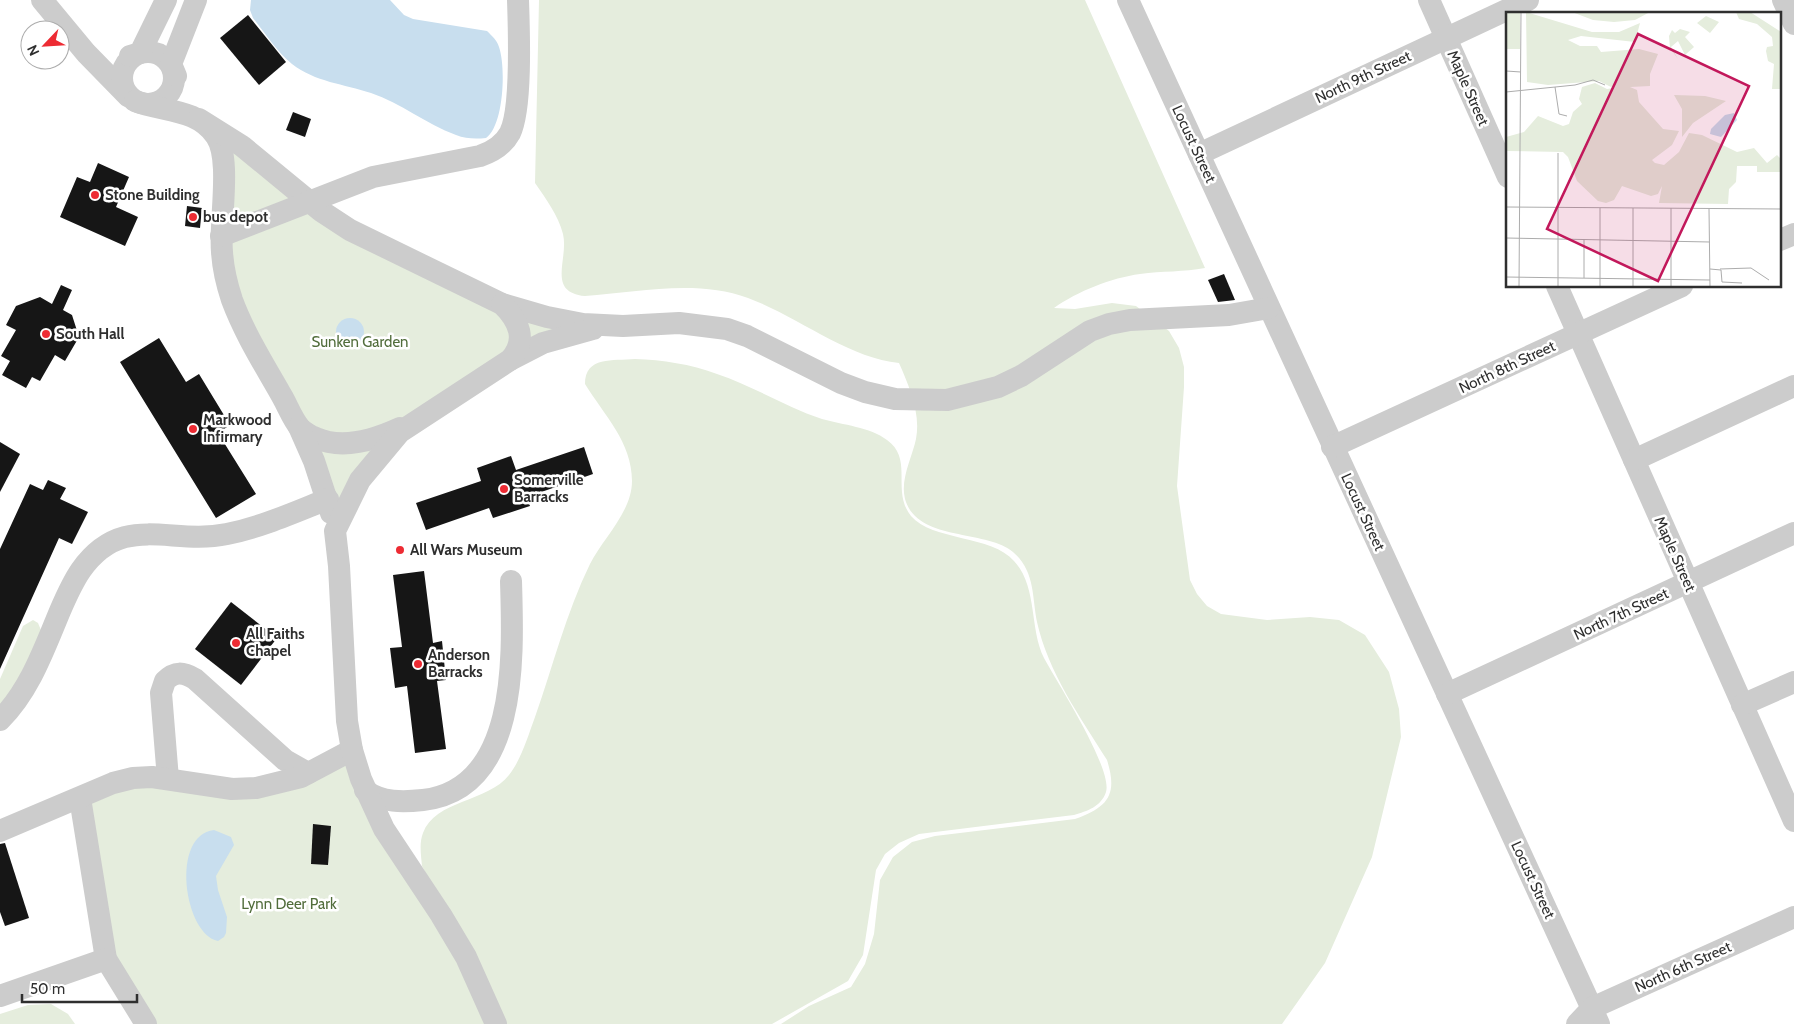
<svg xmlns="http://www.w3.org/2000/svg" width="1794" height="1024" viewBox="0 0 1794 1024" font-family="Cabin,sans-serif">
  <style>
    .green { fill: #e5eddd }
    .water { fill: #c8deee }
    .building { fill: #161616 }
    .lines { fill: none; stroke-linecap: round; stroke-linejoin: round }
    .minor { stroke: #ccc; stroke-width: 22 }
    .poi-dot { fill: #ed2b33; stroke: #fff; stroke-width: 2 }
    .labels { text-anchor: middle; stroke-width: 5; stroke-linejoin: round; paint-order: stroke }
    .street-label { font-size: 15px; fill: #2f2f2f; stroke: #fff }
    .poi-label { font-size: 15px; font-weight: bold; fill: #2f2f2f; stroke: #fff; text-anchor: start }
    .park-label { font-size: 15px; fill: #516d3b; stroke: #fff }
    .inset-road { fill: none; stroke: #acacac; stroke-width: 1 }
    .view { fill: #c2185b; fill-opacity: 0.15; stroke: #c2185b; stroke-width: 2.5 }
    .inset-edge { fill: none; stroke: #2f2f2f; stroke-width: 2.5 }
  </style>
  <rect width="100%" height="100%" fill="#fff"/>
  <g class="green">
    <path d="M539 0H1085L1205 268C1184 272 1162 271 1140 274 1111 278 1078 291 1054 308L1075 309 1112 303 1136 306 1169 331 1179 348 1184 367V387L1177 486 1190 580 1197 594 1207 606 1221 614 1267 620 1310 617 1339 620 1365 635 1389 672 1399 709 1401 737 1372 857 1325 963 1282 1024H781L809 1006 851 987 865 964 874 934 880 880 893 857 912 842 935 836 1075 819C1108 807 1118 795 1107 760 1080 717 1048 672 1037 622 1032 596 1035 571 1013 552 986 529 917 542 905 499 900 479 912 458 916 439 921 413 909 386 899 363 848 358 797 316 748 298 698 279 637 292 585 296 546 292 569 259 563 234 558 215 546 199 535 183Z"/>
    <path d="M228 136 350 230 588 329 413 421 344 509 233 301Z"/>
    <path d="M635 359C663 360 690 364 717 374 753 386 786 407 822 419 843 425 870 427 887 440 914 459 891 491 911 516 932 541 992 535 1014 561 1038 587 1029 628 1044 658 1057 682 1113 769 1106 792 1101 807 1087 811 1074 815L919 834 899 843 885 854 876 870 863 955 848 981 772 1024H503L422 866C421 855 419 843 423 833 435 800 488 802 509 775 521 760 528 736 535 717 553 666 566 613 590 564 603 538 632 512 632 481 632 442 604 415 585 384 585 356 613 361 635 359Z"/>
    <path d="M33 620 38 623 43 635 0 714V679L23 626Z"/>
    <path d="M352 750 496 1024H146L114 973 80 798 113 783 232 789Z"/>
    <path d="M51 1004 68 1014 75 1024H0V1014L28 1005Z"/>
  </g>
  <g class="water">
    <path d="M251 0H390L404 15 413 19 487 31C492 36 497 40 499 47 506 67 504 125 486 138 476 139 466 139 456 135 426 124 401 103 371 93 344 84 315 82 292 64 277 52 265 33 253 18L250 10Z"/>
    <circle cx="350" cy="332" r="14"/>
    <path d="M214 830 231 837 234 845 216 876 218 890 227 917 226 933 224 937 218 941C184 934 170 835 214 830Z"/>
  </g>
  <g class="building">
    <path d="M248 15 286 62 259 85 220 38Z"/>
    <path d="M293 112 311 119 305 137 286 130Z"/>
    <path d="M98 163 129 177 116 207 138 217 125 246 60 217 77 177 90 182Z"/>
    <path d="M187 206 202 208 200 228 185 226Z"/>
    <path d="M1224 274 1235 300 1218 302 1208 280Z"/>
    <path d="M61 285 72 290 63 310 72 315 79 337 65 361 55 355 40 381 32 377 26 388 2 375 10 361 1 356 16 330 6 325 16 306 40 297 52 304Z"/>
    <path d="M159 338 186 382 199 374 230 425 218 433 256 494 216 518 120 362Z"/>
    <path d="M0 442 20 454 0 492Z"/>
    <path d="M584 447 593 474 527 497 530 506 493 518 489 508 426 530 416 503 481 481 477 468 511 456 516 470Z"/>
    <path d="M48 480 66 488 60 499 88 512 72 544 59 538 0 669V549L30 484 43 490Z"/>
    <path d="M424 571 433 643 442 641 446 680 437 681 446 749 415 753 407 686 395 688 390 648 402 647 393 575Z"/>
    <path d="M231 602 277 638 241 685 195 649Z"/>
    <path d="M313 824 331 826 328 865 311 864Z"/>
    <path d="M5 843 29 918 5 926 0 912V844Z"/>
  </g>
  <g class="lines">
    <g class="minor">
      <path d="M42 0 86 53 128 96"/>
      <path d="M1128 0 1599 1024"/>
      <path d="M1429 0 1508 177"/>
      <path d="M1783 0 1794 24"/>
      <circle cx="148" cy="78" r="26"/>
      <path d="M130 56 140 53 166 0"/>
      <path d="M176 76 171 64 196 0"/>
      <path d="M135 101C163 112 197 108 216 136 232 159 219 222 222 252 223 268 227 285 232 300 245 335 265 366 283 398 288 407 293 420 300 428 304 432 311 436 316 438 343 450 374 440 400 428"/>
      <path d="M199 119 242 146 321 211 350 230 502 304 547 317 583 324 623 326 679 323 727 329 747 336 841 383 865 392 895 399 947 400 998 387 1021 376 1090 331 1109 324 1130 320 1229 315 1269 308"/>
      <path d="M1199 154 1528 0"/>
      <path d="M221 236 373 177 480 156C492 152 503 146 510 133 522 109 519 30 518 0"/>
      <path d="M1780 240 1794 234"/>
      <path d="M1557 286 1794 821"/>
      <path d="M510 360 543 343 593 329"/>
      <path d="M299 427 314 461 331 513"/>
      <path d="M1332 447 1682 286"/>
      <path d="M1634 460 1794 386"/>
      <path d="M1447 694 1794 533"/>
      <path d="M1742 705 1794 682"/>
      <path d="M0 720C30 690 44 649 60 611 66 597 72 583 81 570 123 511 170 546 227 534 262 527 295 512 328 499"/>
      <path d="M168 779 161 693 165 681C175 671 183 672 195 679L285 760 308 773"/>
      <path d="M365 790C381 803 404 802 423 800 520 789 513 653 511 581"/>
      <path d="M80 798 106 959 146 1024"/>
      <path d="M0 831 113 783 133 778 152 777 232 789 256 788 301 777 352 750"/>
      <path d="M0 996 106 959"/>
      <path d="M496 1024 466 957 441 915 384 829 361 779 352 750 347 721 339 566 335 531 360 480 400 432 510 360C528 340 519 321 502 304"/>
      <path d="M1577 1024 1592 1008 1794 917"/>
    </g>
  </g>
  <g class="poi-dot">
    <circle cx="95" cy="195" r="5"/>
    <circle cx="193" cy="217" r="5"/>
    <circle cx="46" cy="334" r="5"/>
    <circle cx="193" cy="429" r="5"/>
    <circle cx="504" cy="489" r="5"/>
    <circle cx="400" cy="550" r="5"/>
    <circle cx="236" cy="643" r="5"/>
    <circle cx="418" cy="664" r="5"/>
  </g>
  <g class="labels">
    <g class="street-label">
      <text transform="translate(1363 77) rotate(-25)" y="5">North 9th Street</text>
      <text transform="translate(1468 88) rotate(66)" y="5">Maple Street</text>
      <text transform="translate(1194 144) rotate(65)" y="5">Locust Street</text>
      <text transform="translate(1507 367) rotate(-25)" y="5">North 8th Street</text>
      <text transform="translate(1363 512) rotate(65)" y="5">Locust Street</text>
      <text transform="translate(1675 554) rotate(66)" y="5">Maple Street</text>
      <text transform="translate(1621 614) rotate(-25)" y="5">North 7th Street</text>
      <text transform="translate(1533 880) rotate(65)" y="5">Locust Street</text>
      <text transform="translate(1683 967) rotate(-24)" y="5">North 6th Street</text>
    </g>
    <g class="poi-label">
      <text x="105" y="200">Stone Building</text>
      <text x="203" y="222">bus depot</text>
      <text x="56" y="339">South Hall</text>
      <text x="203" y="425">Markwood<tspan x="203" dy="17">Infirmary</tspan></text>
      <text x="514" y="485">Somerville<tspan x="514" dy="17">Barracks</tspan></text>
      <text x="410" y="555">All Wars Museum</text>
      <text x="246" y="639">All Faiths<tspan x="246" dy="17">Chapel</tspan></text>
      <text x="428" y="660">Anderson<tspan x="428" dy="17">Barracks</tspan></text>
    </g>
    <g class="park-label">
      <text x="360" y="347">Sunken Garden</text>
      <text x="289" y="909">Lynn Deer Park</text>
    </g>
  </g>
  <g transform="translate(1506 12)">
    <rect width="275" height="275" fill="#fff"/>
    <path d="M0 0H14V37H0ZM20 0 86 20H113L134 11 129 30 75 24 62 28 74 34H91L95 40 133 37 152 42 144 62V74L124 75 131 78 133 90 157 117 173 119 166 133 146 148 149 151 158 153 173 140 183 121 196 123 231 140 248 136 261 151 271 143 275 147V160H251V154H231L230 170 223 177 222 192 153 191 156 174 152 182 145 184 116 174 108 188 100 191 92 189 71 169 62 145 57 140 0 139V125L18 120 32 104 57 114 63 112 67 100 76 92 73 87 76 75 89 71 101 77 107 76 93 69 42 73 21 70ZM66 0H144L129 8 108 10 87 8ZM230 0H244L275 20V77H266L268 52 262 49 260 39 261 35 267 34 266 25 251 12 233 7ZM200 4 213 10 204 21 191 11ZM174 17 184 20 179 25 188 35 179 43 172 29 165 35 172 47 164 36 163 24 166 18 169 21ZM168 83 199 84 220 89 187 111 176 125V97Z" fill="#e5eddd"/>
    <path d="M228 101 231 108 215 125 204 122 205 117 219 103Z" fill="#c8deee"/>
    <path class="inset-road" d="M0 59 15 60M49 75 53 102 61 104M0 80 69 73 87 68 99 73M52 141V275M0 195 275 197M94 196V275M165 196V275M203 197 204 275M0 226 204 230M204 257 215 258 216 270 236 271M214 257 245 256 263 268M0 265 204 268M78 266V227M13 275 15 0M127 275V196"/>
    <path class="view" d="M132 22 243 74 152 269 41 217Z"/>
    <rect width="275" height="275" class="inset-edge"/>
  </g>
  <g transform="translate(45 45) rotate(245)"><circle r="24" fill="#ffffff" stroke="#acacac"/>
  <path d="M0-4L9 19L0 12L-9 19Z" fill="#ed2b33"/>
  <text y="-8" font-size="14" font-weight="bold" text-anchor="middle" fill="#2f2f2f">N</text>
  </g>
  <path d="M22 994v8h115v-8" fill="none" stroke="#2f2f2f" stroke-width="2.5"/>
  <text x="30" y="994" font-size="15" fill="#2f2f2f" stroke="#ffffff" stroke-width="4" paint-order="stroke">50 m</text>
</svg>
